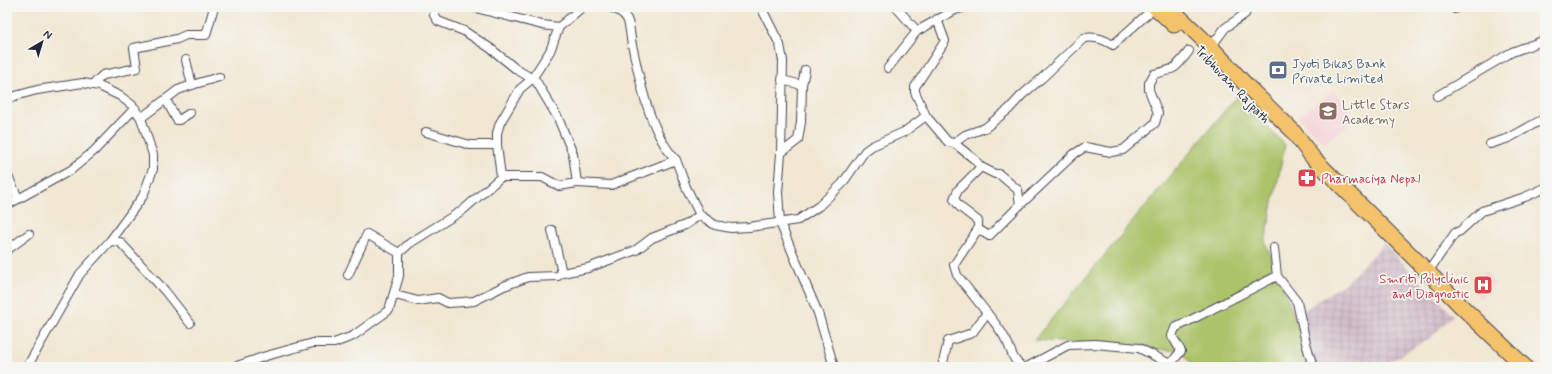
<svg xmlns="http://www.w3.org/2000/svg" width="1552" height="374" viewBox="0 0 1552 374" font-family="Mynerve,sans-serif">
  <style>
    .built { fill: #f6cfd5 }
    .industrial { fill: url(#industrial-grid) }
    .grass { fill: #abc369; stroke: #667252 }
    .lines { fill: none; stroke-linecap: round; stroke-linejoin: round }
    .street-casing { stroke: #414052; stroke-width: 10 }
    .highway-casing { stroke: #414052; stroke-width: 17 }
    .street { stroke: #fff; stroke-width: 8 }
    .highway { stroke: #f3c26a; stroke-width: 15 }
    .labels { text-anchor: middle; stroke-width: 3.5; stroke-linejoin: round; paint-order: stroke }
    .service-label { font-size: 13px; fill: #4e5e75; stroke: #f6f6f2; text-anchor: start }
    .street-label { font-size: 13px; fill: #22223b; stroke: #f6f6f2 }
    .education-label { font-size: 13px; fill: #785e54; stroke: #f6f6f2; text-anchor: start }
    .health-label { font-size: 13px; fill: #be3a42; stroke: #f6f6f2; text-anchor: start }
  </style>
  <defs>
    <pattern id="industrial-grid" width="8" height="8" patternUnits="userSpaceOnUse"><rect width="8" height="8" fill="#d1bdc8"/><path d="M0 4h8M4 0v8" fill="none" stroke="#b3a2ad"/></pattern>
  </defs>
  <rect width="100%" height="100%" fill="#f6f6f2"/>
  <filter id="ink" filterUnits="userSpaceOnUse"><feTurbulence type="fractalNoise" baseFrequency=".025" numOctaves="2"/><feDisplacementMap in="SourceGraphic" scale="8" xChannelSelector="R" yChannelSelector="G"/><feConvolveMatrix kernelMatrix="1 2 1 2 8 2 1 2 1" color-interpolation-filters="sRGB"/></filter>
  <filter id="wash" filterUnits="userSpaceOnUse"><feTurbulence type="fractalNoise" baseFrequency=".012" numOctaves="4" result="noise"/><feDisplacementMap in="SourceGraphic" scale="16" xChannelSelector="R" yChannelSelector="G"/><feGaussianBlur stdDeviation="0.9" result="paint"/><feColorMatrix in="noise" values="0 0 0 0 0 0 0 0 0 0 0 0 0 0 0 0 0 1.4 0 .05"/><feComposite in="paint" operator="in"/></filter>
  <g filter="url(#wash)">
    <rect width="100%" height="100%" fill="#f1e7d2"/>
    <g class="built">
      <path d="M1333 90 1356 119 1324 144 1298 117Z"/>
      <path d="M1485 271 1495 284 1480 299 1471 286Z"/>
    </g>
    <path class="industrial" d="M1384 243 1453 315 1432 337 1381 367H1316L1311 355 1303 311 1348 281Z"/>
    <path class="grass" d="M1237 96 1285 145 1265 242 1315 367H1194L1181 351 1034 340Z"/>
  </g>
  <g filter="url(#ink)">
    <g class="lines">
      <g class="street-casing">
        <g id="street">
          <path d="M472 7 542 25 559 27"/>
          <path d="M609 7C616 9 623 12 627 19 631 27 630 40 633 49 641 86 650 132 676 160"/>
          <path d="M761 7 780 45 783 61 781 153 778 192 780 223 818 313 834 367"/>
          <path d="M896 7 917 31"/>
          <path d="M1455 9 1456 7"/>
          <path d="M1205 55 1225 28 1245 14 1248 7"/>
          <path d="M186 60 192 85"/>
          <path d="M888 68 917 31 955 10 966 7"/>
          <path d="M92 85 103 75 137 68 134 48 177 39 186 35H206L214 7"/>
          <path d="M802 85 805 70"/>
          <path d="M1437 96 1512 52 1545 40"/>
          <path d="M7 100 15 96 37 90 83 83 99 86 120 96 132 105 141 118 153 155V169L143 196 110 241 80 274 27 367"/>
          <path d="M166 100 177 120H179L190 113"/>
          <path d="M926 116 948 142 954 143 965 135 985 128 1009 109 1022 95 1042 78 1084 38C1095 36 1104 39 1113 45L1155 7"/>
          <path d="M141 118 178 90 192 85 219 77"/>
          <path d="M426 132 470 145H497"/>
          <path d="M954 143 974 159 981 167 958 190 954 199 960 207 978 221V229L954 265 957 275 987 313"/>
          <path d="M1490 144 1509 138 1545 118"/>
          <path d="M781 153 798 140 801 122 802 85 782 80"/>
          <path d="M981 167 995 174H999L1018 190 1020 205 1074 154 1085 147 1111 152 1123 150 1155 123 1158 113 1149 90V83L1154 74C1176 69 1175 69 1189 51"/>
          <path d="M7 174 18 198"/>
          <path d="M501 177 497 145V133L500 123 520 89 532 79 550 51 559 27 580 9V7"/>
          <path d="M577 183 611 185 676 160 686 187 700 215"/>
          <path d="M7 205 71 170 94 151 135 108"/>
          <path d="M978 229 989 236 1020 205"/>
          <path d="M552 230 562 273 588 268 636 250 652 238 685 225 700 215 715 225 731 228 749 227 798 220 819 206 842 184 865 151 872 146 904 132 926 116 915 92V87L945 41 937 19"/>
          <path d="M110 241 120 242 165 291 190 323"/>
          <path d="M1274 248 1277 276 1297 302 1306 343 1313 367"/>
          <path d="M7 250 29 234"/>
          <path d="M1428 272 1455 233 1460 231 1482 211 1525 197 1545 188"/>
          <path d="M348 275 367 234 399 253"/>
          <path d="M395 295 418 301 438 298 448 303 463 302 474 301 504 286 528 277 558 276 562 273"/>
          <path d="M234 367 266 356 313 343H334L353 336 389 310 399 276V253L410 243 463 210 501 177H542L559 186 577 183 573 154 558 118 536 81 516 69 490 48 464 31 438 21 434 15 436 7"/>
          <path d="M942 367 948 341 972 333 987 313C994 322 1001 330 1006 340 1012 350 1011 359 1022 367"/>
          <path d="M1027 367 1068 345 1095 344 1139 348 1170 364"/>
          <path d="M1168 367 1181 351 1172 336 1175 328 1277 276"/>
        </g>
      </g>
      <g class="highway-casing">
        <g id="highway">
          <path d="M1155 7 1174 25"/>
          <path d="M1169 7 1211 47 1245 84 1292 130 1313 158 1428 272 1459 304 1525 367"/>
        </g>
      </g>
      <use href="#street" class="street"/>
      <use href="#highway" class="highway"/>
    </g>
  </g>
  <defs>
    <g id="bank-square" transform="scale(1)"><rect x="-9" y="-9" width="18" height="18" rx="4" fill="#5c6f8a" stroke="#f6f6f2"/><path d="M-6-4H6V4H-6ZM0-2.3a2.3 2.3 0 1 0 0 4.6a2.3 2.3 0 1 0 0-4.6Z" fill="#fff"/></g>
    <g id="school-square" transform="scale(1)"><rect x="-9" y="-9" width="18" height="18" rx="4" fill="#8d6e63" stroke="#f6f6f2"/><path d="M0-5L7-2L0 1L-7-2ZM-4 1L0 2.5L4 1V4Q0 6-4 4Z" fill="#fff"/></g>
    <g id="pharmacy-square" transform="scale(1)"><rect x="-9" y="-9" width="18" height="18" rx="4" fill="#e0444e" stroke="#f6f6f2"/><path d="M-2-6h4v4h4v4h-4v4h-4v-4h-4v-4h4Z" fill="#fff"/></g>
    <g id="hospital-square" transform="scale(1)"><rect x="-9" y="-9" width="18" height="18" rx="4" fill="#e0444e" stroke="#f6f6f2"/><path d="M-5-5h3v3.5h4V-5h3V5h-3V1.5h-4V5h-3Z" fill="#fff"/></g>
  </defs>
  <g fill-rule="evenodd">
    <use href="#bank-square" x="1278" y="70"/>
    <use href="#school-square" x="1328" y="111"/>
    <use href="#pharmacy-square" x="1307" y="178"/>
    <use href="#hospital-square" x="1483" y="285"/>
  </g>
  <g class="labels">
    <g class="service-label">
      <text x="1292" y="68">Jyoti Bikas Bank<tspan x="1292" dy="15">Private Limited</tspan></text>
    </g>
    <g class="street-label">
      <text transform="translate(1233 84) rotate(46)" y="5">Tribhuvan Rajpath</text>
    </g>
    <g class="education-label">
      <text x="1342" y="109">Little Stars<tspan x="1342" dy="15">Academy</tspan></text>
    </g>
    <g class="health-label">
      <text x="1321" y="183">Pharmaciya Nepal</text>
      <text x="1469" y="283" text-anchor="end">Smriti Polyclinic<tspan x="1469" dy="15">and Diagnostic</tspan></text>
    </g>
  </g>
  <rect width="1552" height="374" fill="none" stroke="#f6f6f2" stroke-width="24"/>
  <g transform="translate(42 42) rotate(38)" stroke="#f6f6f2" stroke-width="3" paint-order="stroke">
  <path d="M0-3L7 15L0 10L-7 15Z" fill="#22223b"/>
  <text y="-6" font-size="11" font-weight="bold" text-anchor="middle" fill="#22223b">N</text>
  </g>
</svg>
